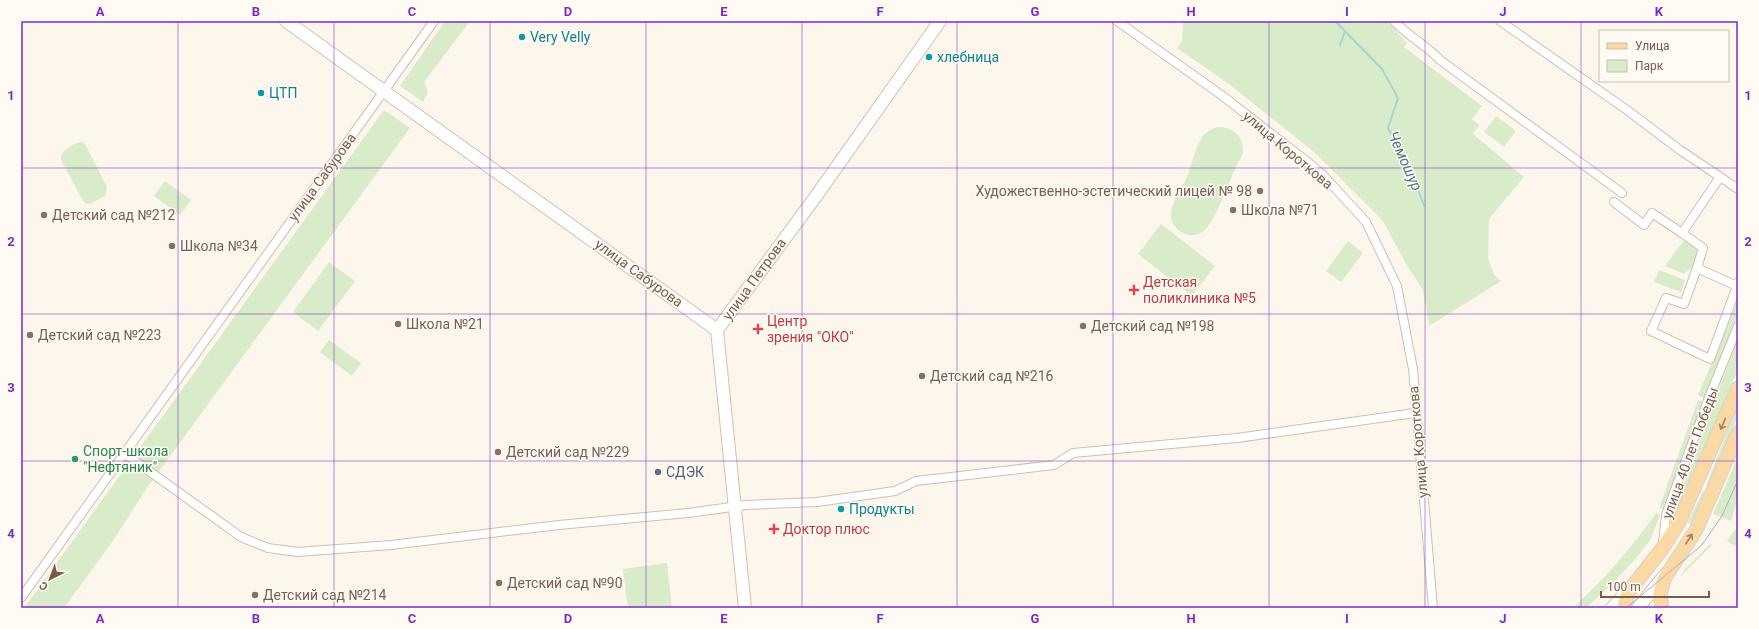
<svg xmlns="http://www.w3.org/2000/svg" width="1759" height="629" viewBox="0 0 1759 629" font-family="Roboto,sans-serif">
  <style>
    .green { fill: #d8ecc9 }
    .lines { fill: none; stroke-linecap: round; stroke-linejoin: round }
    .stream { stroke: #a5d3da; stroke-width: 2 }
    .street-casing { stroke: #d1beb0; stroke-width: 10 }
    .secondary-casing { stroke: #d6c0b0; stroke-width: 14 }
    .primary-casing { stroke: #dad1cd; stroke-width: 15 }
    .street { stroke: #fff; stroke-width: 8 }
    .secondary { stroke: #fff; stroke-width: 12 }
    .primary { stroke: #fbd9a5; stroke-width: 13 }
    .tram { stroke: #b9a8c9; stroke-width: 1 }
    .oneway { stroke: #a18267 }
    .grid { fill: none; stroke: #7b2cbf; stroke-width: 1; stroke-opacity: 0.55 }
    .culture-dot { fill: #0f9aa8; stroke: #fffaf3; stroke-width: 1.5 }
    .education-dot { fill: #8d6e63; stroke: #fffaf3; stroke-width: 1.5 }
    .health-dot { fill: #e0444e; stroke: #fffaf3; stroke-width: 1.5 }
    .leisure-dot { fill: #2e9e5b; stroke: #fffaf3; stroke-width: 1.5 }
    .service-dot { fill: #5c6f8a; stroke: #fffaf3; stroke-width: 1.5 }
    .labels { text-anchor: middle; stroke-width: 3; stroke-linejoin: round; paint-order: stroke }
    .culture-label { font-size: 14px; fill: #0d838f; stroke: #fffaf3; text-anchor: start }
    .street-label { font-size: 14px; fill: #7a5c4d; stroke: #fffaf3 }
    .education-label { font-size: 14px; fill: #785e54; stroke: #fffaf3; text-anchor: start }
    .health-label { font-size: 14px; fill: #be3a42; stroke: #fffaf3; text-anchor: start }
    .leisure-label { font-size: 14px; fill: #27864d; stroke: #fffaf3; text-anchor: start }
    .service-label { font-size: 14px; fill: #4e5e75; stroke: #fffaf3; text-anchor: start }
    .water-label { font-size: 15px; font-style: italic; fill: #437c86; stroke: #fffaf3 }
    .neatline { fill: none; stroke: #7b2cbf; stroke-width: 1.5 }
    .grid-label { font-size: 13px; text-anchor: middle; font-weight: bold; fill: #7b2cbf }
  </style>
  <rect width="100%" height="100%" fill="#fdf6ec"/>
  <g class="green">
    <path d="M445 21H470L424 82 428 92 423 102 400 86Z"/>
    <path d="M1183 21H1387L1407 43 1404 47 1482 106 1472 119 1479 125 1473 134 1524 177 1489 219 1488 259 1494 275 1501 281 1429 326 1423 290 1406 264 1383 221 1314 152 1229 84 1177 48 1182 41Z"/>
    <path d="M384 110 410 128 146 489 115 538 64 608H24Z"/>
    <path d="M1496 116 1516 131 1504 147 1484 132Z"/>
    <path d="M1217 127C1231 126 1243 135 1243 150 1243 157 1239 161 1236 166 1230 181 1214 226 1201 233 1187 240 1170 229 1171 213 1172 201 1182 188 1187 177 1192 164 1195 149 1202 137 1206 132 1211 129 1217 127Z"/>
    <path d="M82 142 86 146 107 187 105 196 90 204 85 203 82 199 61 160V155C66 148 74 143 82 142Z"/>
    <path d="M165 181 191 200 180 215 154 196Z"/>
    <path d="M1161 224 1215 266 1192 296 1138 254Z"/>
    <path d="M1685 239 1699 250 1692 267 1684 274 1665 266Z"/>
    <path d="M1348 241 1363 253 1341 282 1326 271Z"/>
    <path d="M329 262 355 281 318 331 293 312Z"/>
    <path d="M1659 270 1685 280 1681 292 1654 282Z"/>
    <path d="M1738 300V314L1704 398 1698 395Z"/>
    <path d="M1738 338V369L1706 448 1677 509 1675 508Z"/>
    <path d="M329 340 361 363 352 376 320 352Z"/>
    <path d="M1698 400 1703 402 1663 509 1659 508Z"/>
    <path d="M1738 404V416L1713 477 1708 486H1706Z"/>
    <path d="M1738 457V497L1731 521 1713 514Z"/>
    <path d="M1703 491 1705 493 1690 524 1687 523Z"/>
    <path d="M1656 513 1660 515 1650 540 1637 557 1615 581 1586 608H1573C1604 579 1632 548 1656 513Z"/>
    <path d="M1738 518V546H1735L1727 541 1736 528Z"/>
    <path d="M1710 544 1712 545 1680 577 1685 569Z"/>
    <path d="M667 563 672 608H628L623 569Z"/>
  </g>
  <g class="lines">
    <g class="stream">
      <path d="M1335 21 1382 69 1398 98 1388 128 1411 170 1424 206"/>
      <path d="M1340 45 1345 31"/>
    </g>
    <g class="street-casing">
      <g id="street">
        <path d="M1117 21 1220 94 1309 163 1324 176 1366 222 1397 286 1413 369 1433 608"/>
        <path d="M1394 21C1408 36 1426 45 1440 60L1622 193"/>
        <path d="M1500 21 1627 110 1680 150 1738 189"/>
        <path d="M1720 177 1682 233 1703 248 1697 268 1737 286 1738 282"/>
        <path d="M1614 202 1644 225 1652 213 1682 233"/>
        <path d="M1697 268 1684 304 1666 298 1651 331 1710 359 1737 286H1738"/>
        <path d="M124 453 241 537 268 548 298 552 391 545 559 525 688 513 746 505 817 502 895 491 916 481 1054 465 1073 453 1237 438 1415 413"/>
        <path d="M1663 543 1666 515 1708 400 1738 326"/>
        <path d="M21 598 434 21"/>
      </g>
    </g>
    <g class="secondary-casing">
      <g id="secondary">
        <path d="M286 21 717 330"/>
        <path d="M745 608 717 330 814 199 940 21"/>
        <path d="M1612 608 1630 589"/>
        <path d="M1638 608 1665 575"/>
      </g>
    </g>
    <g class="primary-casing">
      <g id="primary">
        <path d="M1624 608 1626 598 1632 587 1662 549 1679 522 1738 388"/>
        <path d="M1662 608 1660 594 1664 579 1696 530 1738 433"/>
      </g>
    </g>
    <use href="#street" class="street"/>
    <use href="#secondary" class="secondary"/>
    <use href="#primary" class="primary"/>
    <path class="tram" d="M1626 608 1701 546 1722 516 1738 480"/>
  </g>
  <defs><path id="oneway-shaft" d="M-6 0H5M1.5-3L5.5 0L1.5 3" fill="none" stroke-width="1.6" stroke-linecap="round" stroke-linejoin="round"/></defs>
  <g class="oneway">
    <use href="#oneway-shaft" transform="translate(1723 424) rotate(113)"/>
    <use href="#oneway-shaft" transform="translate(1689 539) rotate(-57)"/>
  </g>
  <path class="grid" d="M178 21V608M334 21V608M490 21V608M646 21V608M802 21V608M957 21V608M1113 21V608M1269 21V608M1425 21V608M1581 21V608M21 168H1738M21 314H1738M21 461H1738"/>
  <g class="culture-dot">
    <circle cx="522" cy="37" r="4"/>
    <circle cx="929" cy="57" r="4"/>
    <circle cx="261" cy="93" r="4"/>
    <circle cx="841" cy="509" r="4"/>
  </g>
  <g class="education-dot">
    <circle cx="1260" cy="191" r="4"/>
    <circle cx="1233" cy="210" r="4"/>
    <circle cx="44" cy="215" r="4"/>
    <circle cx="172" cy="246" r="4"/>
    <circle cx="398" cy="324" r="4"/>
    <circle cx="1083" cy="326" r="4"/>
    <circle cx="30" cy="335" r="4"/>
    <circle cx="922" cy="376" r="4"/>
    <circle cx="498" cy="452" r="4"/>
    <circle cx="499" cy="583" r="4"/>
    <circle cx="255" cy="595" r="4"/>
  </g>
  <g class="health-dot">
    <path d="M1132 284h4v4h4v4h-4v4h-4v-4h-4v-4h4z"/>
    <path d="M756 323h4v4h4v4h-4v4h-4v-4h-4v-4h4z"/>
    <path d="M772 523h4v4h4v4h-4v4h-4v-4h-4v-4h4z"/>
  </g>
  <circle class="leisure-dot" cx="75" cy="459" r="4"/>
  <circle class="service-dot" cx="658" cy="472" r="4"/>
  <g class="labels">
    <g class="culture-label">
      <text x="530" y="42">Very Velly</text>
      <text x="937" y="62">хлебница</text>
      <text x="269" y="98">ЦТП</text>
      <text x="849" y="514">Продукты</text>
    </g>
    <g class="street-label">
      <text transform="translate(1288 150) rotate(40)" y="5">улица Короткова</text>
      <text transform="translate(322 177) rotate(-54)" y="5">улица Сабурова</text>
      <text transform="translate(639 273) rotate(36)" y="5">улица Сабурова</text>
      <text transform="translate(754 279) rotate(-54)" y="5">улица Петрова</text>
      <text transform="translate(1418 442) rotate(-95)" y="5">улица Короткова</text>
      <text transform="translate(1690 453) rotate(-70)" y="5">улица 40 лет Победы</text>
    </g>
    <g class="education-label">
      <text x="1252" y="196" text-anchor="end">Художественно-эстетический лицей № 98</text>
      <text x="1241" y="215">Школа №71</text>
      <text x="52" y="220">Детский сад №212</text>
      <text x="180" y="251">Школа №34</text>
      <text x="406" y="329">Школа №21</text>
      <text x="1091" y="331">Детский сад №198</text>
      <text x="38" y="340">Детский сад №223</text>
      <text x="930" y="381">Детский сад №216</text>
      <text x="506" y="457">Детский сад №229</text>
      <text x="507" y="588">Детский сад №90</text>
      <text x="263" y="600">Детский сад №214</text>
    </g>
    <g class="health-label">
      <text x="1143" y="287">Детская<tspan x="1143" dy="16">поликлиника №5</tspan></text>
      <text x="767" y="326">Центр<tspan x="767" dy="16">зрения "ОКО"</tspan></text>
      <text x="783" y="534">Доктор плюс</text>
    </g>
    <g class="leisure-label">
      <text x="83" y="456">Спорт-школа<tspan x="83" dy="16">"Нефтяник"</tspan></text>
    </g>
    <g class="service-label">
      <text x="666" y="477">СДЭК</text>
    </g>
    <g class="water-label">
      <text transform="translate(1405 161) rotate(66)" y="5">Чемошур</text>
    </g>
  </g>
  <rect width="1759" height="629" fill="none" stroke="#fffaf3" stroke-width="44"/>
  <rect x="1599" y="30" width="130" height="52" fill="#fffaf3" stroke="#cabbb1"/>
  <rect x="1607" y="43" width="20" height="6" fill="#fbd9a5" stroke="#cabbb1"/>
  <text x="1635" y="50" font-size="12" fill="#7a5c4d">Улица</text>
  <rect x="1607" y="60" width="20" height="12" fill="#d8ecc9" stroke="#cabbb1"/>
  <text x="1635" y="70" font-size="12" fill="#7a5c4d">Парк</text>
  <g transform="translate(50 579) rotate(222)" stroke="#fffaf3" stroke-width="3" paint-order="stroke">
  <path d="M0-3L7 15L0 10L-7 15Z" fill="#7a5c4d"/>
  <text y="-6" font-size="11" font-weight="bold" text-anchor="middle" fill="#7a5c4d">С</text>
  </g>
  <path d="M1601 591v6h108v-6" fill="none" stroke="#7a5c4d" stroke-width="2"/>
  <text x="1607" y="591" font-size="12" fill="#7a5c4d" stroke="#fffaf3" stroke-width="3" paint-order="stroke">100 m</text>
  <rect x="22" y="22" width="1715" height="585" class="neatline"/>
  <g class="grid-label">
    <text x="100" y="16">A</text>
    <text x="256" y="16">B</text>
    <text x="412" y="16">C</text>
    <text x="568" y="16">D</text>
    <text x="724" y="16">E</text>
    <text x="880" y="16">F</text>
    <text x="1035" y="16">G</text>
    <text x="1191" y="16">H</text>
    <text x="1347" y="16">I</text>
    <text x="1503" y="16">J</text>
    <text x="1659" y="16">K</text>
    <text x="11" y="100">1</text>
    <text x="1748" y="100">1</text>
    <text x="11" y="246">2</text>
    <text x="1748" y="246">2</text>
    <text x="11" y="392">3</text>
    <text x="1748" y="392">3</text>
    <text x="11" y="538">4</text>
    <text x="1748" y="538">4</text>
    <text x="100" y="623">A</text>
    <text x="256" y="623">B</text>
    <text x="412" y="623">C</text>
    <text x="568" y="623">D</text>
    <text x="724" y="623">E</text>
    <text x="880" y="623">F</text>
    <text x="1035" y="623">G</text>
    <text x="1191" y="623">H</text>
    <text x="1347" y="623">I</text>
    <text x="1503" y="623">J</text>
    <text x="1659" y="623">K</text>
  </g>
</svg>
